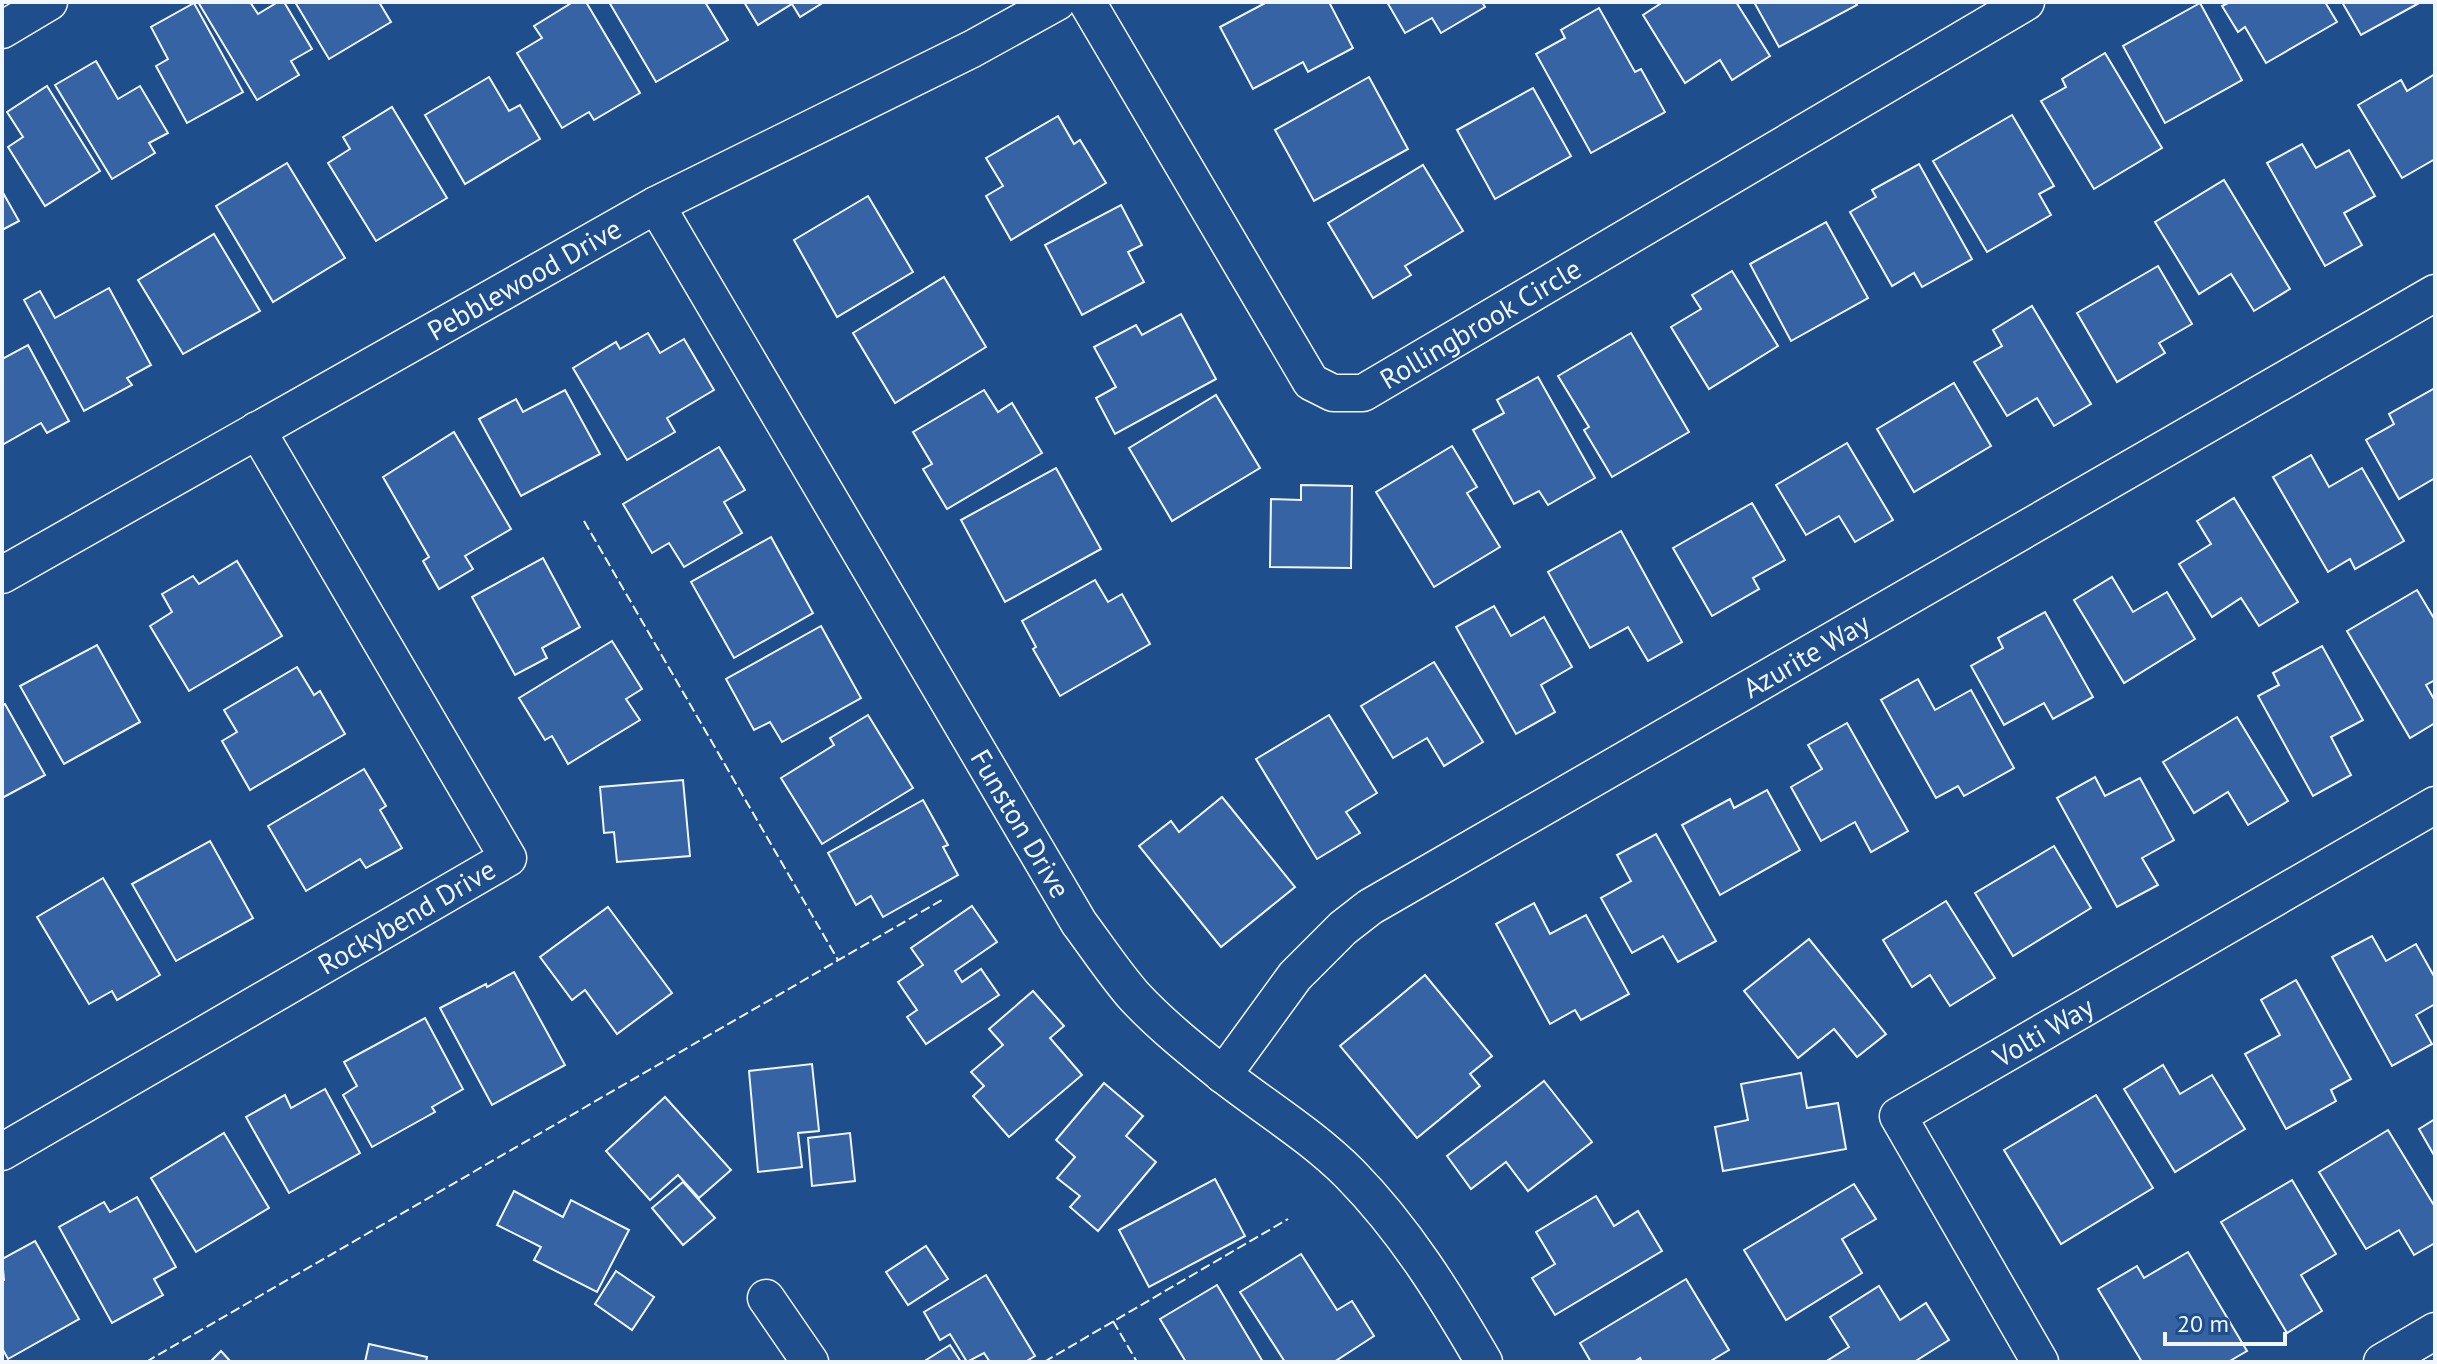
<svg xmlns="http://www.w3.org/2000/svg" width="2437" height="1364" viewBox="0 0 2437 1364" font-family="'PT Sans',sans-serif">
  <style>
    .building { fill: #3563a3; stroke: #f2f6ff; stroke-width: 2 }
    .lines { fill: none; stroke-linecap: round; stroke-linejoin: round }
    .minor-casing { stroke: #f2f6ff; stroke-width: 39 }
    .minor { stroke: #1f4e8c; stroke-width: 36 }
    .fence { stroke: #f2f6ff; stroke-width: 2; stroke-dasharray: 10 4; stroke-linecap: butt }
    .labels { text-anchor: middle; stroke-width: 6; stroke-linejoin: round; paint-order: stroke }
    .street-label { font-size: 28px; fill: #f2f6ff; stroke: #1f4e8c }
  </style>
  <rect width="100%" height="100%" fill="#1f4e8c"/>
  <g class="building">
    <path d="M198 2H250L258 14 278 2H284L312 49 291 61 299 75 257 100Z"/>
    <path d="M295 2H379L391 22 329 59Z"/>
    <path d="M573 2H586L640 93 594 120 589 112 562 128 517 53 542 38 534 26Z"/>
    <path d="M609 2H705L728 40 656 82Z"/>
    <path d="M744 2H824L800 17 792 4 758 25Z"/>
    <path d="M1267 2H1329L1353 48 1308 72 1303 62 1253 89 1220 27Z"/>
    <path d="M1387 2H1482L1485 7 1441 33 1432 18 1405 33Z"/>
    <path d="M1663 2H1736L1770 56 1732 80 1720 60 1685 83 1643 15Z"/>
    <path d="M1754 2H1855L1857 5 1779 47Z"/>
    <path d="M2230 2H2325L2337 22 2266 63 2245 27 2238 32 2222 6Z"/>
    <path d="M2342 2H2421L2361 35Z"/>
    <path d="M194 3 243 92 187 123 156 66 168 59 151 27Z"/>
    <path d="M2200 3 2242 80 2165 123 2123 46Z"/>
    <path d="M1599 8 1635 72 1641 69 1665 112 1591 153 1536 54 1565 38 1561 30Z"/>
    <path d="M2105 53 2162 148 2094 189 2041 101 2066 87 2062 79Z"/>
    <path d="M96 61 118 99 140 86 168 133 149 143 155 153 112 179 55 85Z"/>
    <path d="M2435 74V159L2402 178 2358 105 2401 80 2407 91Z"/>
    <path d="M489 77 509 111 520 105 540 139 465 184 425 115Z"/>
    <path d="M1369 77 1408 149 1314 201 1275 130Z"/>
    <path d="M47 86 100 171 45 206 8 147 23 137 7 112Z"/>
    <path d="M1533 88 1571 156 1495 199 1457 130Z"/>
    <path d="M392 107 447 198 376 241 328 163 350 149 343 137Z"/>
    <path d="M2012 115 2054 186 2039 194 2051 215 1987 252 1933 161Z"/>
    <path d="M1058 116 1074 144 1080 140 1106 183 1011 240 986 196 1003 186 986 158Z"/>
    <path d="M2302 144 2316 168 2349 150 2375 196 2344 213 2362 245 2325 266 2267 163Z"/>
    <path d="M287 163 345 258 273 302 216 206Z"/>
    <path d="M1919 164 1972 259 1922 287 1914 273 1892 286 1850 212 1876 197 1872 190Z"/>
    <path d="M1423 165 1463 231 1405 266 1411 275 1373 298 1328 223Z"/>
    <path d="M2224 180 2290 289 2254 311 2231 274 2199 294 2155 222Z"/>
    <path d="M2 191 19 221 2 230Z"/>
    <path d="M868 196 913 272 837 317 794 240Z"/>
    <path d="M1121 205 1142 245 1128 252 1144 282 1082 315 1045 245Z"/>
    <path d="M1826 222 1868 298 1791 341 1750 264Z"/>
    <path d="M214 234 260 311 183 354 138 280Z"/>
    <path d="M2158 266 2192 324 2159 343 2165 353 2117 382 2077 313Z"/>
    <path d="M1732 271 1778 346 1709 389 1671 327 1701 309 1692 295Z"/>
    <path d="M944 277 986 347 895 403 853 333Z"/>
    <path d="M109 288 151 365 127 378 132 385 84 411 24 300 40 291 55 318Z"/>
    <path d="M2032 306 2091 404 2054 426 2037 398 2007 416 1974 362 2002 346 1993 330Z"/>
    <path d="M1181 314 1216 379 1115 434 1096 398 1116 387 1094 347 1136 325 1142 335Z"/>
    <path d="M648 333 660 353 684 339 714 390 667 418 675 432 627 460 573 368 616 342 620 349Z"/>
    <path d="M1631 333 1689 432 1612 477 1584 430 1589 427 1558 376Z"/>
    <path d="M28 345 69 421 47 433 41 423 2 445V359Z"/>
    <path d="M1538 377 1595 478 1548 505 1539 491 1514 504 1473 430 1504 413 1497 400Z"/>
    <path d="M1954 383 1991 446 1914 492 1877 429Z"/>
    <path d="M2435 388V478L2399 499 2366 440 2394 424 2389 414Z"/>
    <path d="M565 390 600 454 521 496 479 419 516 399 523 412Z"/>
    <path d="M984 390 998 412 1012 403 1042 453 947 509 923 469 932 464 913 432Z"/>
    <path d="M1216 395 1260 468 1172 521 1129 448Z"/>
    <path d="M454 432 511 529 465 556 473 569 439 589 423 561 429 557 383 477Z"/>
    <path d="M1847 443 1893 520 1855 542 1839 516 1806 535 1776 485Z"/>
    <path d="M1452 446 1477 487 1467 493 1500 547 1434 587 1376 492Z"/>
    <path d="M719 447 745 490 724 502 742 533 684 567 669 543 652 553 623 504Z"/>
    <path d="M2311 455 2329 487 2362 468 2404 541 2355 569 2350 559 2328 572 2273 477Z"/>
    <path d="M1056 468 1101 549 1005 602 961 520Z"/>
    <path d="M1301 485 1352 486 1351 568 1270 567 1271 499 1301 500Z"/>
    <path d="M2234 498 2298 602 2259 626 2241 598 2212 617 2179 564 2211 544 2197 521Z"/>
    <path d="M1752 503 1785 560 1753 578 1759 589 1712 616 1673 548Z"/>
    <path d="M1621 531 1682 642 1648 661 1628 627 1590 648 1548 572Z"/>
    <path d="M771 537 813 613 734 658 691 582Z"/>
    <path d="M543 558 580 627 542 648 547 658 515 675 472 597Z"/>
    <path d="M237 561 282 636 189 691 150 626 172 612 162 594 193 576 199 584Z"/>
    <path d="M2112 577 2133 612 2167 592 2195 639 2124 683 2074 600Z"/>
    <path d="M1095 580 1108 602 1122 594 1150 644 1060 696 1033 649 1036 647 1022 621Z"/>
    <path d="M2417 590 2435 620V680L2426 685 2435 701V723L2410 738 2347 631Z"/>
    <path d="M1494 606 1511 636 1544 617 1572 667 1541 685 1555 712 1516 734 1456 627Z"/>
    <path d="M2045 612 2093 697 2053 719 2044 703 2004 725 1971 666 2003 648 1998 638Z"/>
    <path d="M821 626 861 698 782 742 770 722 754 730 726 679Z"/>
    <path d="M612 641 642 689 626 699 640 720 568 764 552 736 545 740 519 698Z"/>
    <path d="M97 645 140 722 64 764 20 686Z"/>
    <path d="M2322 646 2363 720 2331 737 2351 775 2313 796 2258 696 2279 685 2273 673Z"/>
    <path d="M1434 662 1483 742 1444 766 1427 738 1393 758 1361 706Z"/>
    <path d="M297 667 314 695 320 691 345 734 250 790 222 741 237 732 224 710Z"/>
    <path d="M1918 679 1935 710 1971 690 2014 768 1964 796 1958 786 1936 798 1881 700Z"/>
    <path d="M5 704 45 775 2 798V705Z"/>
    <path d="M868 715 913 788 822 844 781 778 834 745 830 738Z"/>
    <path d="M1329 715 1377 793 1346 812 1360 833 1317 859 1256 759Z"/>
    <path d="M2237 717 2288 801 2248 825 2228 792 2194 813 2163 762Z"/>
    <path d="M1847 723 1908 831 1871 852 1855 822 1821 841 1791 787 1822 769 1808 745Z"/>
    <path d="M364 769 386 806 380 810 402 848 366 868 360 859 306 891 268 826Z"/>
    <path d="M2095 777 2105 796 2140 778 2174 840 2142 858 2158 885 2117 907 2057 798Z"/>
    <path d="M683 780 690 856 617 862 614 832 604 833 600 787Z"/>
    <path d="M1767 790 1800 850 1720 895 1682 825 1730 799 1734 808Z"/>
    <path d="M1222 797 1295 887 1221 947 1139 846 1171 821 1179 832Z"/>
    <path d="M923 800 948 845 943 847 958 875 883 917 871 896 856 905 828 853Z"/>
    <path d="M1656 834 1716 941 1678 962 1663 936 1632 953 1601 898 1631 881 1617 855Z"/>
    <path d="M210 841 253 918 176 961 132 884Z"/>
    <path d="M2054 846 2091 908 2013 956 1975 893Z"/>
    <path d="M103 878 160 975 117 1000 112 991 89 1004 37 917Z"/>
    <path d="M1946 901 1995 978 1950 1006 1930 975 1912 987 1883 940Z"/>
    <path d="M1534 903 1550 934 1586 915 1629 994 1581 1020 1575 1010 1550 1024 1496 924Z"/>
    <path d="M972 906 997 942 955 971 962 982 981 969 999 995 926 1044 907 1017 917 1010 898 982 923 965 911 948Z"/>
    <path d="M608 907 672 993 617 1034 585 990 572 1000 540 957Z"/>
    <path d="M2372 936 2386 961 2416 944 2435 978V1004L2416 1015 2432 1044 2392 1066 2332 957Z"/>
    <path d="M1809 939 1886 1034 1857 1057 1834 1029 1798 1058 1744 991Z"/>
    <path d="M514 972 565 1065 492 1105 440 1008 486 984 487 987Z"/>
    <path d="M1425 975 1492 1056 1470 1074 1480 1086 1417 1138 1340 1046Z"/>
    <path d="M2296 980 2351 1079 2331 1090 2336 1101 2286 1129 2245 1054 2280 1035 2261 1000Z"/>
    <path d="M1033 991 1064 1026 1050 1038 1082 1075 1009 1137 973 1096 984 1086 971 1072 1003 1045 989 1029Z"/>
    <path d="M425 1018 463 1089 432 1107 435 1112 372 1147 343 1095 357 1086 344 1062Z"/>
    <path d="M812 1064 819 1131 798 1133 802 1167 758 1172 749 1071Z"/>
    <path d="M2163 1065 2180 1094 2212 1075 2245 1129 2175 1172 2124 1089Z"/>
    <path d="M1801 1073 1807 1108 1838 1103 1846 1149 1723 1171 1715 1127 1748 1120 1741 1084Z"/>
    <path d="M1544 1081 1592 1142 1528 1191 1506 1162 1471 1189 1447 1156Z"/>
    <path d="M1104 1083 1143 1116 1126 1136 1156 1162 1098 1231 1070 1207 1080 1196 1057 1178 1075 1157 1056 1140Z"/>
    <path d="M325 1089 360 1153 289 1193 246 1117 285 1095 291 1108Z"/>
    <path d="M2096 1095 2153 1188 2061 1244 2004 1150Z"/>
    <path d="M665 1097 731 1170 699 1198 678 1175 650 1200 606 1151Z"/>
    <path d="M2435 1119V1157L2419 1129Z"/>
    <path d="M2388 1130 2435 1207V1243L2414 1255 2399 1230 2366 1249 2319 1172Z"/>
    <path d="M224 1133 269 1208 196 1252 151 1178Z"/>
    <path d="M850 1133 855 1181 812 1186 808 1138Z"/>
    <path d="M1215 1179 1245 1236 1149 1287 1119 1230Z"/>
    <path d="M2292 1180 2336 1254 2301 1275 2322 1311 2287 1333 2221 1222Z"/>
    <path d="M683 1182 715 1218 683 1245 652 1208Z"/>
    <path d="M1854 1184 1876 1219 1842 1239 1862 1273 1786 1320 1744 1250Z"/>
    <path d="M514 1191 563 1217 571 1200 629 1230 597 1292 534 1260 541 1247 497 1225Z"/>
    <path d="M1596 1196 1614 1226 1638 1211 1662 1251 1555 1315 1532 1278 1555 1264 1536 1232Z"/>
    <path d="M137 1197 176 1267 154 1279 163 1295 112 1323 59 1227 104 1202 110 1212Z"/>
    <path d="M35 1241 79 1319 8 1359 2 1348V1281L4 1280 2 1259Z"/>
    <path d="M926 1246 948 1279 908 1305 886 1272Z"/>
    <path d="M2188 1252 2247 1351 2228 1362H2142L2098 1289 2137 1266 2144 1278Z"/>
    <path d="M1301 1254 1337 1310 1352 1301 1374 1336 1334 1362H1285L1240 1292Z"/>
    <path d="M616 1271 654 1297 632 1330 595 1304Z"/>
    <path d="M986 1275 1035 1356 1025 1362H990L984 1353 967 1362 950 1334 940 1340 924 1312Z"/>
    <path d="M1686 1279 1729 1350 1709 1362H1642L1640 1358 1634 1362H1591L1580 1343Z"/>
    <path d="M1217 1285 1263 1362H1186L1160 1319Z"/>
    <path d="M1879 1286 1900 1320 1926 1303 1949 1340 1914 1362H1825L1849 1347 1830 1317Z"/>
    <path d="M369 1344 427 1357 426 1362H365Z"/>
    <path d="M950 1345 961 1362H923Z"/>
    <path d="M221 1351 231 1362H210Z"/>
  </g>
  <g class="lines">
    <g class="minor-casing">
      <g id="minor">
        <path id="s1" d="M1087 2 1311 382 1333 393H1363L2026 2"/>
        <path d="M2 30 49 2"/>
        <path id="s2" d="M656 205 1079 923C1097 947 1114 973 1134 996 1160 1024 1191 1049 1221 1073 1264 1107 1311 1135 1350 1174 1405 1230 1445 1295 1484 1362"/>
        <path id="s3" d="M2 575 656 205 972 49 1057 2"/>
        <path id="s4" d="M1223 1075 1295 976 1343 928 1370 907 2435 293"/>
        <path id="s5" d="M2 1152 508 858 257 430"/>
        <path d="M766 1298 810 1362"/>
        <path id="s6" d="M2040 1362 1898 1116 2435 805"/>
        <path d="M2382 1362 2435 1331"/>
      </g>
    </g>
    <use href="#minor" class="minor"/>
    <g class="fence">
      <path d="M584 521 838 960"/>
      <path d="M1113 1321 1137 1362"/>
      <path d="M146 1362 942 900"/>
      <path d="M1044 1362 1288 1219"/>
    </g>
  </g>
  <g class="labels">
    <g class="street-label">
      <text dy="10" stroke="none"><textPath href="#s3" startOffset="600">Pebblewood Drive</textPath></text>
      <text dy="10" stroke="none"><textPath href="#s1" startOffset="632">Rollingbrook Circle</textPath></text>
      <text dy="10" stroke="none"><textPath href="#s4" startOffset="728">Azurite Way</textPath></text>
      <text dy="10" stroke="none"><textPath href="#s2" startOffset="718">Funston Drive</textPath></text>
      <text dy="10" stroke="none"><textPath href="#s5" startOffset="468">Rockybend Drive</textPath></text>
      <text dy="10" stroke="none"><textPath href="#s6" startOffset="452">Volti Way</textPath></text>
    </g>
  </g>
  <rect width="2437" height="1364" fill="none" stroke="#f2f6ff" stroke-width="8"/>
  <path d="M2165 1332v12h120v-12" fill="none" stroke="#f2f6ff" stroke-width="4"/>
  <text x="2177" y="1332" font-size="24" fill="#f2f6ff" stroke="#1f4e8c" stroke-width="6" paint-order="stroke">20 m</text>
</svg>
